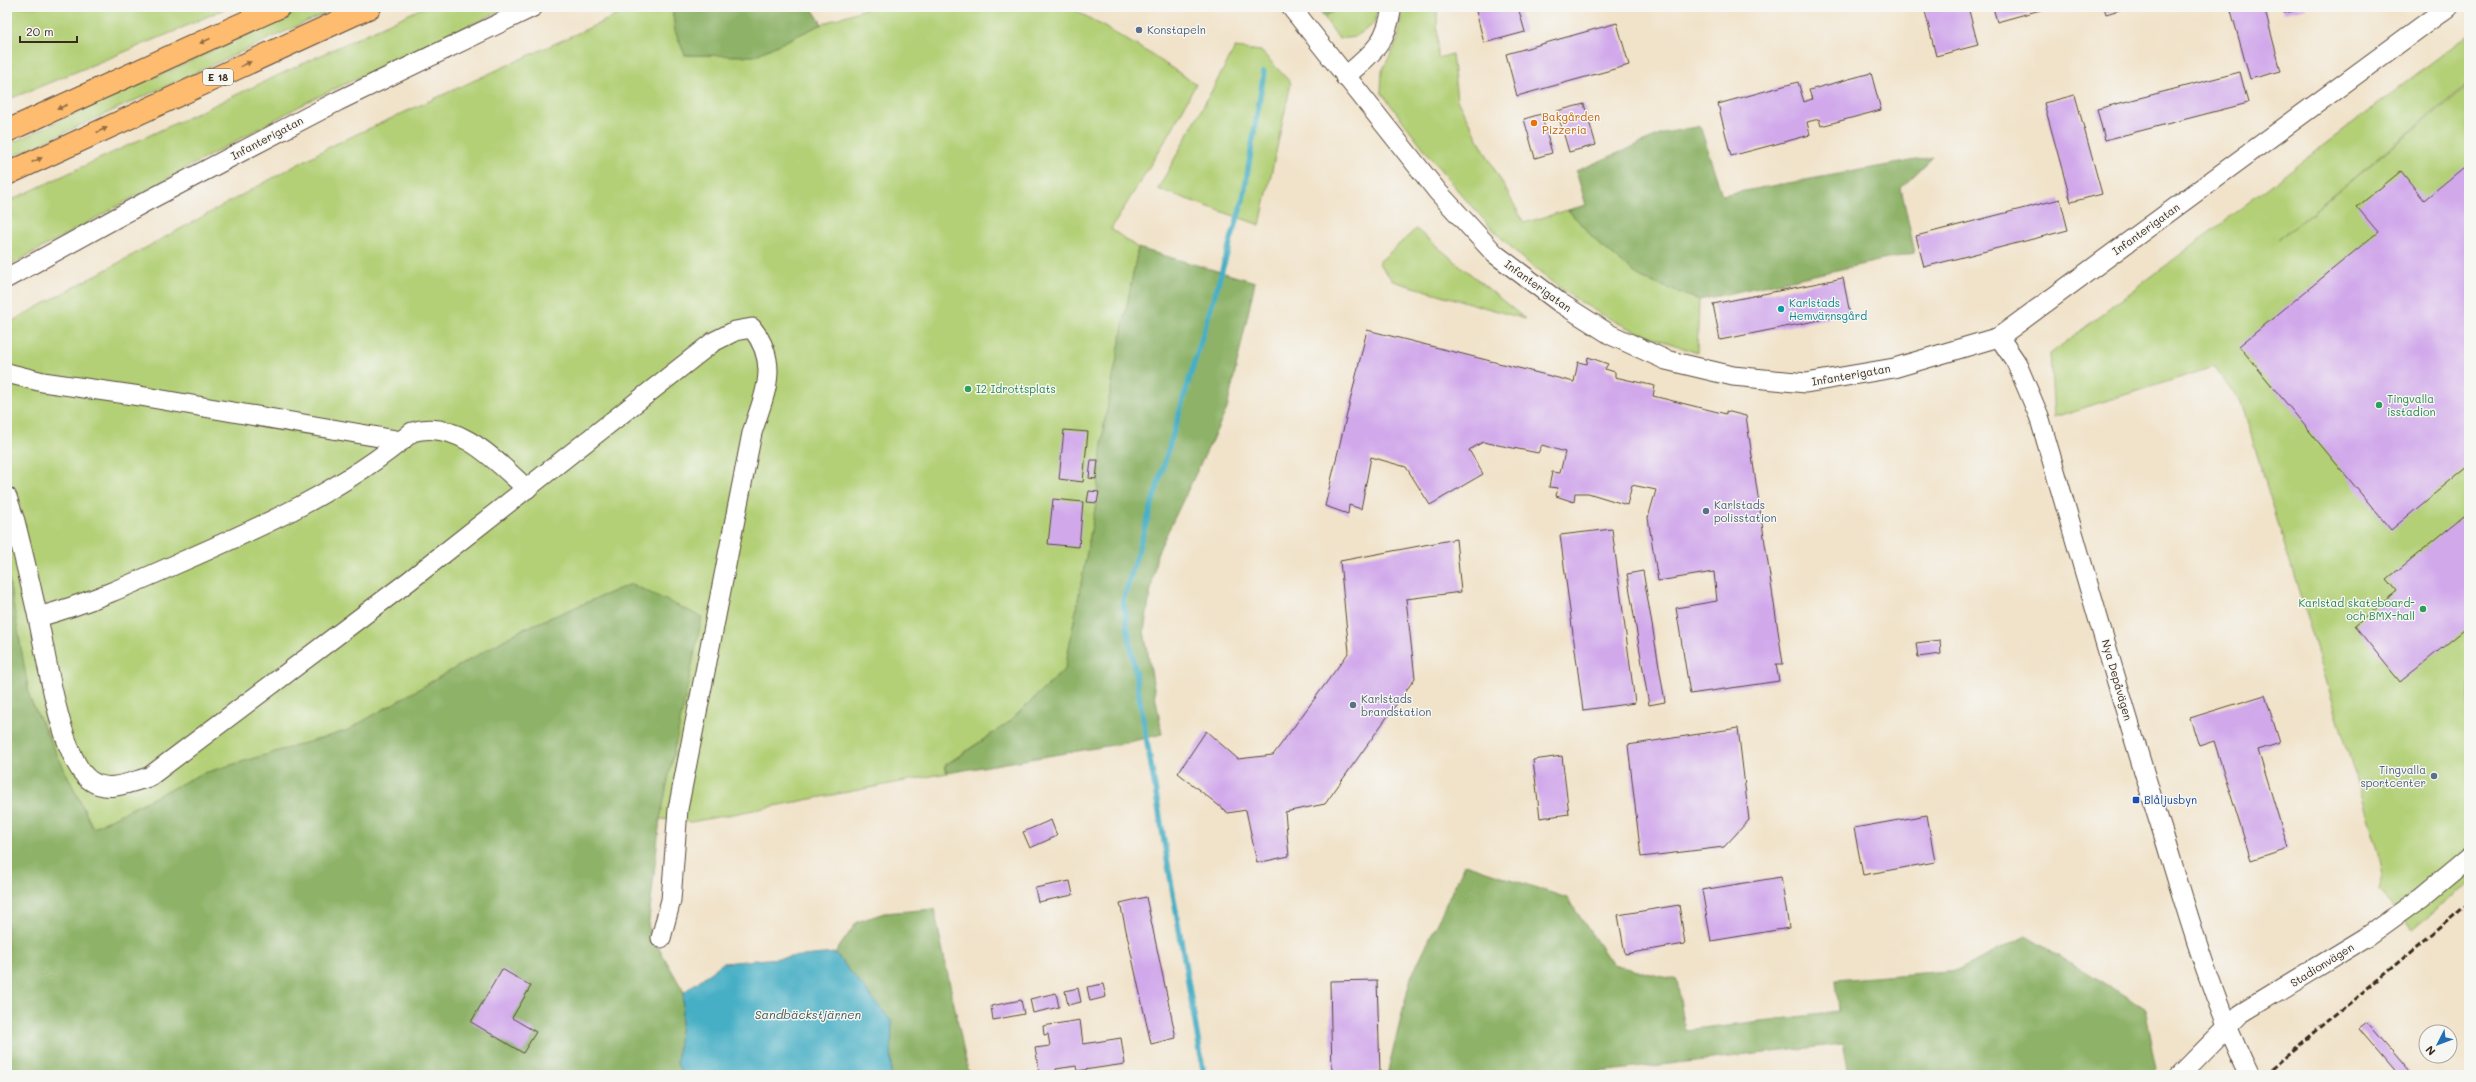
<svg xmlns="http://www.w3.org/2000/svg" width="2476" height="1082" viewBox="0 0 2476 1082" font-family="Mali,sans-serif">
  <style>
    .green { fill: #b3d077; stroke: #777d4a }
    .forest { fill: #8eb268; stroke: #646e43 }
    .water { fill: #46afc5; stroke: #406c72 }
    .lines { fill: none; stroke-linecap: round; stroke-linejoin: round }
    .stream { stroke: #46afc5; stroke-width: 5.5 }
    .building { fill: #d1a9eb }
    .minor-casing { stroke: #564638; stroke-width: 21 }
    .highway-casing { stroke: #564638; stroke-width: 24 }
    .minor { stroke: #fff; stroke-width: 19 }
    .highway { stroke: #fdbc70; stroke-width: 22 }
    .rail { stroke: #3b2a1e; stroke-width: 3; stroke-dasharray: 6 3; stroke-linecap: butt }
    .oneway { fill: #926c43 }
    .service-dot { fill: #5c6f8a; stroke: #f6f6f2; stroke-width: 1.5 }
    .food-dot { fill: #e8710a; stroke: #f6f6f2; stroke-width: 1.5 }
    .culture-dot { fill: #0f9aa8; stroke: #f6f6f2; stroke-width: 1.5 }
    .leisure-dot { fill: #2e9e5b; stroke: #f6f6f2; stroke-width: 1.5 }
    .transit-dot { fill: #1a4fb4; stroke: #f6f6f2; stroke-width: 1.5 }
    .labels { text-anchor: middle; stroke-width: 3; stroke-linejoin: round; paint-order: stroke }
    .shield { fill: #f6f6f2; stroke: #73675e; stroke-width: 1 }
    .shield-label { font-size: 10px; font-weight: bold; fill: #3b2a1e }
    .service-label { font-size: 11px; fill: #4e5e75; stroke: #f6f6f2; text-anchor: start }
    .food-label { font-size: 11px; fill: #c56008; stroke: #f6f6f2; text-anchor: start }
    .street-label { font-size: 11px; fill: #3b2a1e; stroke: #f6f6f2 }
    .culture-label { font-size: 11px; fill: #0d838f; stroke: #f6f6f2; text-anchor: start }
    .leisure-label { font-size: 11px; fill: #27864d; stroke: #f6f6f2; text-anchor: start }
    .transit-label { font-size: 11px; fill: #164399; stroke: #f6f6f2; text-anchor: start }
    .water-label { font-size: 12px; font-style: italic; fill: #3f5958; stroke: #f6f6f2 }
  </style>
  <rect width="100%" height="100%" fill="#f6f6f2"/>
  <filter id="ink" filterUnits="userSpaceOnUse"><feTurbulence type="fractalNoise" baseFrequency=".025" numOctaves="2"/><feDisplacementMap in="SourceGraphic" scale="8" xChannelSelector="R" yChannelSelector="G"/><feConvolveMatrix kernelMatrix="1 2 1 2 8 2 1 2 1" color-interpolation-filters="sRGB"/></filter>
  <filter id="wash" filterUnits="userSpaceOnUse"><feTurbulence type="fractalNoise" baseFrequency=".012" numOctaves="4" result="noise"/><feDisplacementMap in="SourceGraphic" scale="16" xChannelSelector="R" yChannelSelector="G"/><feGaussianBlur stdDeviation="0.9" result="paint"/><feColorMatrix in="noise" values="0 0 0 0 0 0 0 0 0 0 0 0 0 0 0 0 0 1.4 0 .05"/><feComposite in="paint" operator="in"/></filter>
  <g filter="url(#wash)">
    <rect width="100%" height="100%" fill="#f1e3ca"/>
    <g class="green">
      <path d="M7 7H228L173 32 7 100Z"/>
      <path d="M308 7H339L7 159V145Z"/>
      <path d="M424 7H509L307 102 7 267V202Z"/>
      <path d="M635 7H672L675 31 685 55 754 56 822 24 870 7H1070L1149 53 1196 84 1170 133 1111 229 1138 248 1104 425 1096 504 1065 669 1008 723 945 765 947 773 691 822 660 819 701 617 631 584 521 630 346 731 201 774 93 828 30 699 7 569V324L333 145Z"/>
      <path d="M1341 7H1378L1374 24 1355 37 1339 39 1324 17Z"/>
      <path d="M1404 7H1437L1438 58 1452 54 1457 100 1524 223 1568 210 1599 244 1641 278 1699 300 1697 353C1671 343 1643 335 1618 323 1515 273 1448 181 1381 92L1382 71 1397 42Z"/>
      <path d="M2469 34V83L2278 240 2469 85V882L2412 930 2379 891 2383 876 2379 853 2241 402 2214 367 2054 417 2050 354Z"/>
      <path d="M1235 48 1261 51 1291 83 1260 225 1158 189Z"/>
      <path d="M1416 229 1525 319 1393 281 1378 263Z"/>
    </g>
    <g class="forest">
      <path d="M672 7H811L822 24 754 56 685 55 675 31Z"/>
      <path d="M1317 7H1341L1324 17Z"/>
      <path d="M1700 126 1722 195 1933 157 1901 188 1915 253 1699 300 1641 278 1599 244 1568 210 1586 205 1576 171 1665 133Z"/>
      <path d="M1138 248 1255 282 1227 409 1157 554 1144 631 1162 734 1125 743 947 773 945 766 1008 723 1065 669 1096 504 1104 425Z"/>
      <path d="M7 569 30 699 93 828 201 774 346 731 521 630 631 584 702 617 660 819 648 929 684 992 677 1063 682 1075H7Z"/>
      <path d="M1465 864 1567 898 1613 965 1677 980 1685 1030 1839 1012 1836 980 1959 970 2026 936 2145 1008 2157 1069 2150 1075H1849L1843 1044 1573 1075H1387L1411 977Z"/>
      <path d="M934 909 969 1075H891L892 1022 835 953 857 922 884 913Z"/>
    </g>
    <path class="water" d="M835 953 892 1022 891 1075H682L677 1063 684 992 723 963Z"/>
    <g class="lines">
      <path class="stream" d="M1204 1075 1123 601 1243 200 1264 72"/>
    </g>
    <g id="blocks">
      <g class="building">
        <path d="M1475 7H1518L1525 32 1484 43Z"/>
        <path d="M1924 7H1968L1978 45 1936 56Z"/>
        <path d="M1993 7H2044V9L1997 22Z"/>
        <path d="M2104 7H2129L2106 14Z"/>
        <path d="M2230 7H2264L2281 71 2250 79Z"/>
        <path d="M2282 7H2306V8L2284 13Z"/>
        <path d="M1617 23 1629 65 1517 96 1506 54Z"/>
        <path d="M2240 72 2248 103 2105 140 2097 109Z"/>
        <path d="M1871 73 1881 110 1821 126 1819 119 1807 122 1810 135 1731 156 1718 104 1798 82 1804 102 1812 99 1809 90Z"/>
        <path d="M2075 95 2102 194 2071 202 2044 103Z"/>
        <path d="M1584 104 1596 145 1569 152 1557 111Z"/>
        <path d="M1541 114 1552 153 1535 158 1524 119Z"/>
        <path d="M2469 163V465L2391 530 2239 346 2378 232 2357 207 2401 171 2424 200Z"/>
        <path d="M2060 199 2068 230 1924 267 1916 236Z"/>
        <path d="M1843 278 1850 314 1720 340 1713 304Z"/>
        <path d="M1367 330 1574 382 1578 362 1587 364 1588 357 1608 364 1605 369 1615 372V377L1655 386 1653 396 1726 414V411L1746 416 1783 664H1776L1779 681 1690 694 1676 608 1717 601 1714 572 1658 581 1648 518 1656 490 1632 485 1627 505 1588 493H1575L1574 502 1556 496 1558 488 1549 487 1552 472 1560 473 1565 452 1542 445 1538 453 1483 442 1469 450 1483 474 1430 505 1406 467 1371 457 1361 509 1349 505 1348 514 1325 506Z"/>
        <path d="M1064 430 1088 432 1083 482 1059 479Z"/>
        <path d="M1091 460H1098L1096 479 1089 478Z"/>
        <path d="M1089 491 1099 492 1097 503 1087 502Z"/>
        <path d="M1053 499 1083 502 1079 547 1048 544Z"/>
        <path d="M2469 512V626L2400 682 2355 626 2397 591 2387 579Z"/>
        <path d="M1612 529 1635 703 1583 710 1560 535Z"/>
        <path d="M1456 539 1461 592 1406 599 1415 678 1325 804 1285 812 1289 856 1257 863 1246 810 1228 813 1178 773 1206 731 1238 759 1273 755 1349 652 1340 561Z"/>
        <path d="M1643 571 1665 702 1649 705 1627 574Z"/>
        <path d="M1940 640 1941 654 1918 657 1916 643Z"/>
        <path d="M2265 695 2280 743 2258 750 2288 848 2251 860 2214 741 2199 746 2190 718Z"/>
        <path d="M1738 728 1749 820 1724 847 1641 857 1628 745Z"/>
        <path d="M1562 756 1569 814 1540 818 1533 760Z"/>
        <path d="M1927 815 1935 862 1863 875 1854 828Z"/>
        <path d="M1051 820 1057 836 1030 848 1023 832Z"/>
        <path d="M1781 877 1789 928 1711 941 1702 890Z"/>
        <path d="M1070 881 1073 895 1038 902 1035 888Z"/>
        <path d="M1146 897 1176 1038 1151 1044 1120 903Z"/>
        <path d="M1679 905 1685 944 1625 954 1618 915Z"/>
        <path d="M502 969 531 986 512 1018 536 1032 523 1053 471 1022Z"/>
        <path d="M1377 980 1380 1072 1332 1074 1330 981Z"/>
        <path d="M1103 984 1106 997 1090 1001 1087 987Z"/>
        <path d="M1078 988 1081 1002 1068 1005 1065 991Z"/>
        <path d="M1056 993 1059 1007 1033 1013 1030 999Z"/>
        <path d="M1021 1000 1024 1014 993 1020 991 1006Z"/>
        <path d="M1080 1020 1083 1044 1121 1038 1125 1064 1077 1071 1076 1066 1056 1069 1057 1075H1040L1035 1048 1050 1046 1048 1034 1044 1035 1043 1026Z"/>
        <path d="M2367 1023 2409 1072 2404 1075H2398L2359 1029Z"/>
      </g>
    </g>
  </g>
  <g filter="url(#ink)">
    <use href="#blocks" fill-opacity="0" stroke="#564638" stroke-width="1"/>
    <g class="lines">
      <g class="minor-casing">
        <g id="minor">
          <path d="M1291 7 1438 192 1495 254 1559 302 1611 335 1666 360 1733 376 1806 383 1894 368 1999 337 2448 7"/>
          <path d="M1345 77C1372 53 1386 45 1392 7"/>
          <path d="M7 278 147 201 338 101 533 7"/>
          <path d="M1999 337 2016 362 2039 416C2080 555 2119 694 2163 833 2188 915 2211 997 2249 1075"/>
          <path d="M7 373 43 382 140 396 402 441"/>
          <path d="M7 497 15 521C23 553 31 586 38 618 46 654 61 762 91 781 109 793 130 782 149 777L409 581 713 342 735 331 752 328C781 365 764 394 752 433L678 809 671 900 661 938"/>
          <path d="M38 617C87 604 134 583 181 562 263 526 344 490 412 432 458 418 497 462 527 489"/>
          <path d="M2180 1075 2240 1014 2365 938 2422 897 2469 858"/>
        </g>
      </g>
      <g class="highway-casing">
        <g id="highway">
          <path d="M7 131 279 7"/>
          <path d="M7 174 370 7"/>
        </g>
      </g>
      <use href="#minor" class="minor"/>
      <use href="#highway" class="highway"/>
      <path class="rail" d="M2264 1075 2469 903"/>
    </g>
    <defs><path id="oneway-solid" d="M-6-.8H1V-3.2L6.5 0L1 3.2V.8H-6Z"/></defs>
    <g class="oneway">
      <use href="#oneway-solid" transform="translate(205 41) rotate(155)"/>
      <use href="#oneway-solid" transform="translate(246 64) rotate(-25)"/>
      <use href="#oneway-solid" transform="translate(62 107) rotate(155)"/>
      <use href="#oneway-solid" transform="translate(102 130) rotate(-25)"/>
      <use href="#oneway-solid" transform="translate(37 160) rotate(-25)"/>
    </g>
  </g>
  <g class="service-dot">
    <circle cx="1139" cy="30" r="4"/>
    <circle cx="1706" cy="511" r="4"/>
    <circle cx="1353" cy="705" r="4"/>
    <circle cx="2434" cy="776" r="4"/>
  </g>
  <circle class="food-dot" cx="1534" cy="123" r="4"/>
  <circle class="culture-dot" cx="1781" cy="309" r="4"/>
  <g class="leisure-dot">
    <circle cx="968" cy="389" r="4"/>
    <circle cx="2379" cy="405" r="4"/>
    <circle cx="2423" cy="609" r="4"/>
  </g>
  <rect class="transit-dot" x="2132" y="796" width="8" height="8" rx="2"/>
  <g class="labels">
    <rect class="shield" x="203" y="69" width="30" height="16" rx="3"/>
    <g class="shield-label">
      <text x="218" y="81">E 18</text>
    </g>
    <g class="service-label">
      <text x="1147" y="34">Konstapeln</text>
      <text x="1714" y="509">Karlstads<tspan x="1714" dy="13">polisstation</tspan></text>
      <text x="1361" y="703">Karlstads<tspan x="1361" dy="13">brandstation</tspan></text>
      <text x="2426" y="774" text-anchor="end">Tingvalla<tspan x="2426" dy="13">sportcenter</tspan></text>
    </g>
    <g class="food-label">
      <text x="1542" y="121">Bakgården<tspan x="1542" dy="13">Pizzeria</tspan></text>
    </g>
    <g class="street-label">
      <text transform="translate(267 138) rotate(-28)" y="4">Infanterigatan</text>
      <text transform="translate(2146 229) rotate(-36)" y="4">Infanterigatan</text>
      <text transform="translate(1538 286) rotate(36)" y="4">Infanterigatan</text>
      <text transform="translate(1851 375) rotate(-10)" y="4">Infanterigatan</text>
      <text transform="translate(2117 680) rotate(74)" y="4">Nya Depåvägen</text>
      <text transform="translate(2322 965) rotate(-32)" y="4">Stadionvägen</text>
    </g>
    <g class="culture-label">
      <text x="1789" y="307">Karlstads<tspan x="1789" dy="13">Hemvärnsgård</tspan></text>
    </g>
    <g class="leisure-label">
      <text x="976" y="393">I2 Idrottsplats</text>
      <text x="2387" y="403">Tingvalla<tspan x="2387" dy="13">isstadion</tspan></text>
      <text x="2415" y="607" text-anchor="end">Karlstad skateboard-<tspan x="2415" dy="13">och BMX-hall</tspan></text>
    </g>
    <g class="transit-label">
      <text x="2144" y="804">Blåljusbyn</text>
    </g>
    <g class="water-label">
      <text x="808" y="1019">Sandbäckstjärnen</text>
    </g>
  </g>
  <rect width="2476" height="1082" fill="none" stroke="#f6f6f2" stroke-width="24"/>
  <g transform="translate(2438 1044) rotate(228)"><circle r="19" fill="#f6f6f2" stroke="#aba49d"/>
  <path d="M0-3L7 15L0 10L-7 15Z" fill="#1f6fb2"/>
  <text y="-6" font-size="11" font-weight="bold" text-anchor="middle" fill="#3b2a1e">N</text>
  </g>
  <path d="M20 36v6h57v-6" fill="none" stroke="#3b2a1e" stroke-width="2"/>
  <text x="26" y="36" font-size="12" fill="#3b2a1e" stroke="#f6f6f2" stroke-width="3" paint-order="stroke">20 m</text>
</svg>
